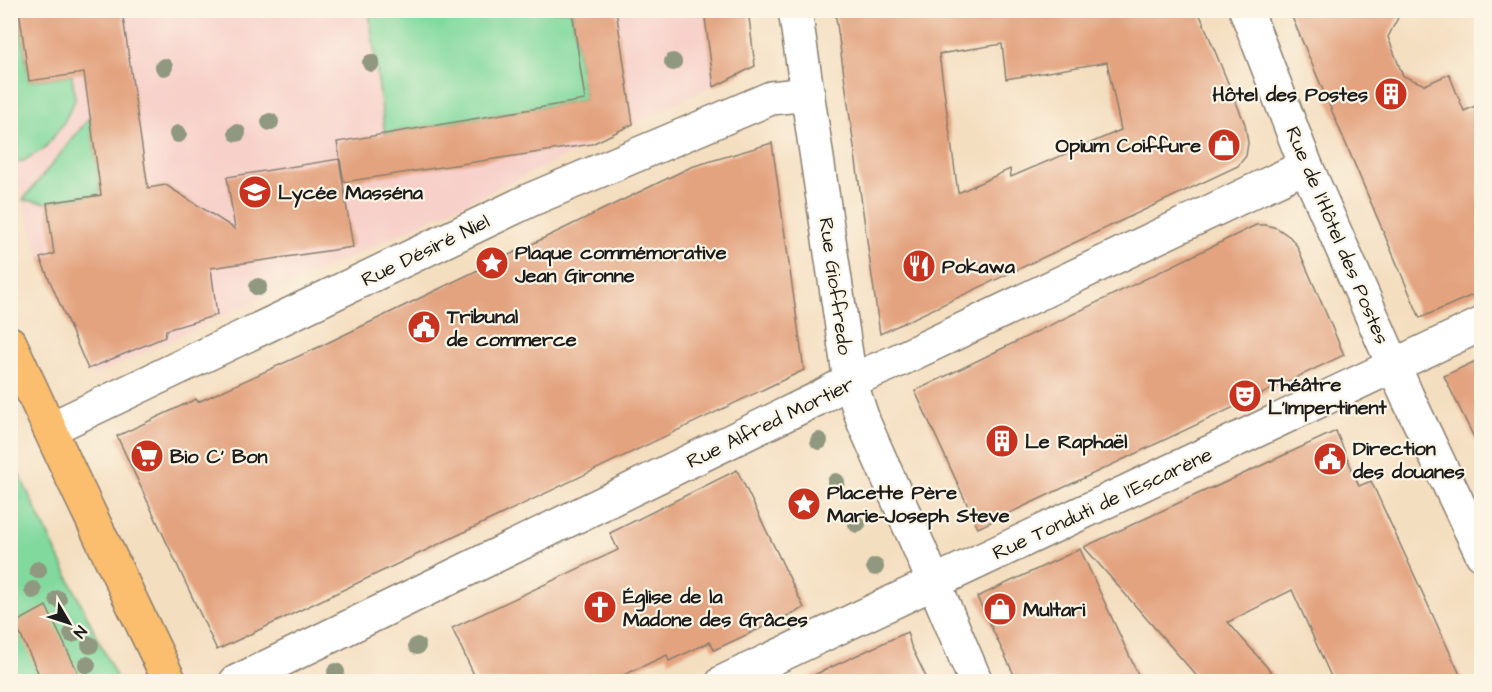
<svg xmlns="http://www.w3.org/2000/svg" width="1492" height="692" viewBox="0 0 1492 692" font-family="'Architects Daughter',sans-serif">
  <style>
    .built { fill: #f7d0ca }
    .green { fill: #81d99e; stroke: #4e7a5d; stroke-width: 1.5 }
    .building { fill: #e3a37f; fill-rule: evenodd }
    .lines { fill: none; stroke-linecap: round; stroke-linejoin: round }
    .minor-casing { stroke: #887d6e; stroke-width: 36 }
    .tertiary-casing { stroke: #887d6e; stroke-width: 36 }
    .primary-casing { stroke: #887d6e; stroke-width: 36 }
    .minor { stroke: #fff; stroke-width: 33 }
    .tertiary { stroke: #fff; stroke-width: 33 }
    .primary { stroke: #fbbd6e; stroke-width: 33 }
    .tree { fill: #90987f }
    .labels { text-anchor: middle; stroke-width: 4.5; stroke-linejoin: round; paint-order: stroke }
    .poi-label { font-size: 20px; font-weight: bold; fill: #1c1c1c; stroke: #fcf5e5; text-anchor: start }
    .street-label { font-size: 20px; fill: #1c1c1c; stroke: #fcf5e5 }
  </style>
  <rect width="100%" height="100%" fill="#fcf5e5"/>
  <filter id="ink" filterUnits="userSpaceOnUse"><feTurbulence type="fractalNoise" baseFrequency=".0167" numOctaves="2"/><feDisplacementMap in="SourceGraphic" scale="12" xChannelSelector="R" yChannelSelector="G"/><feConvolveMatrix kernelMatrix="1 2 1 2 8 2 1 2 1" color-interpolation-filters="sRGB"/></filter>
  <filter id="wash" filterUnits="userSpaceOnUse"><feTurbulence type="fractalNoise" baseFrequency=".008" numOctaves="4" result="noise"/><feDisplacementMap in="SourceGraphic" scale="24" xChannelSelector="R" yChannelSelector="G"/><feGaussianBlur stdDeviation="1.35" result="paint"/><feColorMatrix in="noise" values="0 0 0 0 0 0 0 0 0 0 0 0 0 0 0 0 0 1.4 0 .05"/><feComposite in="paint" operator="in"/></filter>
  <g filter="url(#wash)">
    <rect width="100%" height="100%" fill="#f4dec0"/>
    <path class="built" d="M11 11H748L755 66 592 144 92 377 40 258 23 200 11 167Z"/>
    <g class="green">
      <path d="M10 11H19L29 81 72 75 75 100 63 124 45 148 23 161 11 163Z"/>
      <path d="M369 11H572L585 100 385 134Z"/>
      <path d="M90 117 101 195 47 203 23 200Z"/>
      <path d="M10 454 12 459 118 681H11Z"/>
      <path d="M339 670 360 679 361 681H315Z"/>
    </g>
    <g id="blocks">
      <g class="building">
        <path d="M19 10H122L148 188 166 185 235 229 227 177 339 159 353 247 211 268 217 315 166 330 165 337 88 369 40 258 54 254 47 203 101 195 84 73 29 81Z"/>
        <path d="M572 10H616L633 124 592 144 344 182 337 142 585 100Z"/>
        <path d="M704 10H748L755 66 714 87Z"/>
        <path d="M835 10H1198L1245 124 1248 143 1246 156 1238 166 880 334ZM1002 44 1006 79 1107 62 1121 130 1011 177 1010 169 958 193 939 54Z"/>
        <path d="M1289 10H1402L1388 37 1403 76 1425 85 1449 74 1464 111 1482 103V291L1420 318Z"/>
        <path d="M772 143 804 370 217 650 117 436 196 399 198 402 319 347 691 167Z"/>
        <path d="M1256 225H1266L1277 228 1290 237 1297 246 1344 355 978 528 915 391Z"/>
        <path d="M1482 358V454L1444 376Z"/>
        <path d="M1336 431 1359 486 1371 481 1463 681H1333L1292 590 1228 622 1279 681H1201L1084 547 1213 487V488Z"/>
        <path d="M737 470 804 608 714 650 710 642 669 661 667 655 611 681H477L452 628 618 550 610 533Z"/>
        <path d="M1080 549 1141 681H1017L977 597Z"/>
        <path d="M46 606 82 681H42L15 623Z"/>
        <path d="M907 632 911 646 928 681H801Z"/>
      </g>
    </g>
  </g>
  <g filter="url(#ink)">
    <use href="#blocks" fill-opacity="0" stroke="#887d6e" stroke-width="1.5"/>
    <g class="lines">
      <g class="minor-casing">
        <g id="minor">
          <path d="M795 10 850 381 864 423 921 552 976 682"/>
          <path d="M50 429 530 200 771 98 808 94"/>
          <path d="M236 682 815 400 850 381 897 361 1306 166"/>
          <path d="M723 682 1482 324"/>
        </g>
      </g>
      <g class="tertiary-casing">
        <path id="tertiary" d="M1246 10 1306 166 1407 396 1482 554"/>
      </g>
      <g class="primary-casing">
        <path id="primary" d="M10 343 70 473 170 682"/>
      </g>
      <use href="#minor" class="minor"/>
      <use href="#tertiary" class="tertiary"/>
      <use href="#primary" class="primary"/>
    </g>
    <g class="tree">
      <circle cx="673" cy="62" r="9"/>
      <circle cx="371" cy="63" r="9"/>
      <circle cx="164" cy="67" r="9"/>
      <circle cx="270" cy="122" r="9"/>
      <circle cx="237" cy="133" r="9"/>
      <circle cx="178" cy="134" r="9"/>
      <circle cx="258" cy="287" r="9"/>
      <circle cx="819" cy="441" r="9"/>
      <circle cx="836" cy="482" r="9"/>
      <circle cx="857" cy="524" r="9"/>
      <circle cx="875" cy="567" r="9"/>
      <circle cx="38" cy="570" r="9"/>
      <circle cx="33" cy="590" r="9"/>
      <circle cx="58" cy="599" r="9"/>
      <circle cx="72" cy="634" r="9"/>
      <circle cx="90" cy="645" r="9"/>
      <circle cx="417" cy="646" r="9"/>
      <circle cx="87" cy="665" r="9"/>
      <circle cx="336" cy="672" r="9"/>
    </g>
  </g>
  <defs>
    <g id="building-disc" transform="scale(1.725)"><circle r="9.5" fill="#c8321e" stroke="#fcf5e5"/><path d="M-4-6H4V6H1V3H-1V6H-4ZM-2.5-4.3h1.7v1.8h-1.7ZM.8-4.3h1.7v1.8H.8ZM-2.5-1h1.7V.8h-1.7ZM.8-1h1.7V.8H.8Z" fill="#fff"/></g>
    <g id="shop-disc" transform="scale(1.725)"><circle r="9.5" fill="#c8321e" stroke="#fcf5e5"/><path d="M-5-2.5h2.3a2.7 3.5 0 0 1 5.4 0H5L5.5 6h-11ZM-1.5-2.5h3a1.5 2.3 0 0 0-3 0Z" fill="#fff"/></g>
    <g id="school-disc" transform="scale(1.725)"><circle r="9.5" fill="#c8321e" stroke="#fcf5e5"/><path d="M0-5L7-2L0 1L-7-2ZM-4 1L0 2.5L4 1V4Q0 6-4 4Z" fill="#fff"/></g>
    <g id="sight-disc" transform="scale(1.725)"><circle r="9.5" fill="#c8321e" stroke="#fcf5e5"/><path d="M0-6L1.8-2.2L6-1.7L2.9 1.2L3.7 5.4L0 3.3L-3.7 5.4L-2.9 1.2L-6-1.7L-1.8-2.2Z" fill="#fff"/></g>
    <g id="restaurant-disc" transform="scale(1.725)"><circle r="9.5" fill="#c8321e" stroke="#fcf5e5"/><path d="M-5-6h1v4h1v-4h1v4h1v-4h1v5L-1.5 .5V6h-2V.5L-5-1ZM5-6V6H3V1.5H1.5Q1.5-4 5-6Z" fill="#fff"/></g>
    <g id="civic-disc" transform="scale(1.725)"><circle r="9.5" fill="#c8321e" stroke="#fcf5e5"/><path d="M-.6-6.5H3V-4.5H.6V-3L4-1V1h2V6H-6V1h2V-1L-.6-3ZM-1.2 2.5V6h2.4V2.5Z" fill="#fff"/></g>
    <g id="theatre-disc" transform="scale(1.725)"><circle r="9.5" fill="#c8321e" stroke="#fcf5e5"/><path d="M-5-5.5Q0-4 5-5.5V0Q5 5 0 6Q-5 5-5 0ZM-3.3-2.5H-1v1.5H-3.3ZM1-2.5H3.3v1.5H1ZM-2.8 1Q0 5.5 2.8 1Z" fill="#fff"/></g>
    <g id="supermarket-disc" transform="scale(1.725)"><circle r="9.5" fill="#c8321e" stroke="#fcf5e5"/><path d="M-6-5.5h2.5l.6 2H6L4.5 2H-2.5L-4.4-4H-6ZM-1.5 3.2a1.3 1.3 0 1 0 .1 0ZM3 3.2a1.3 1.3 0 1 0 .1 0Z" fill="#fff"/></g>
    <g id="church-disc" transform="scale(1.725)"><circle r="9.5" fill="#c8321e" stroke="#fcf5e5"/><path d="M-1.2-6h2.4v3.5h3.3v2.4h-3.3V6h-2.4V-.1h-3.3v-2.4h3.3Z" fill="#fff"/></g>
  </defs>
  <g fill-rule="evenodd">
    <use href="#building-disc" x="1391" y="94"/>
    <use href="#shop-disc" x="1224" y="145"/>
    <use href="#school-disc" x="255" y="192"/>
    <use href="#sight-disc" x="492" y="263"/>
    <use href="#restaurant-disc" x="919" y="266"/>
    <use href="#civic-disc" x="424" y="327"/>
    <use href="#theatre-disc" x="1245" y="396"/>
    <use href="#building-disc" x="1002" y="441"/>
    <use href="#supermarket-disc" x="147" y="456"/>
    <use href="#civic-disc" x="1330" y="459"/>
    <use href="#sight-disc" x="804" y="504"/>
    <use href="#church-disc" x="600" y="607"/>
    <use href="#shop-disc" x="1000" y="609"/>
  </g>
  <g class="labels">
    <g class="poi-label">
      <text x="1368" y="101" text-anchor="end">Hôtel des Postes</text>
      <text x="1201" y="152" text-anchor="end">Opium Coiffure</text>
      <text x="278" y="199">Lycée Masséna</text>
      <text x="515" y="259">Plaque commémorative<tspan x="515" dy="23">Jean Gironne</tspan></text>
      <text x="942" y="273">Pokawa</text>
      <text x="447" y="323">Tribunal<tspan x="447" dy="23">de commerce</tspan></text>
      <text x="1268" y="391">Théâtre<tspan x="1268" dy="23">L'Impertinent</tspan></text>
      <text x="1025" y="448">Le Raphaël</text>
      <text x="1353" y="455">Direction<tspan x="1353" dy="23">des douanes</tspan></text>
      <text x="170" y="463">Bio C' Bon</text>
      <text x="827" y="499">Placette Père<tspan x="827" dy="23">Marie-Joseph Steve</tspan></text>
      <text x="623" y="603">Église de la<tspan x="623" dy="23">Madone des Grâces</tspan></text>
      <text x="1023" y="616">Multari</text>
    </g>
    <g class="street-label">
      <text transform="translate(1338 235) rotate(67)" y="7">Rue de l'Hôtel des Postes</text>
      <text transform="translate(425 250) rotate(-26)" y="7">Rue Désiré Niel</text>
      <text transform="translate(836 286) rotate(82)" y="7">Rue Gioffredo</text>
      <text transform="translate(770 422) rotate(-26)" y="7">Rue Alfred Mortier</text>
      <text transform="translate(1102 503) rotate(-25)" y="7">Rue Tonduti de l'Escarène</text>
    </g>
  </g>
  <rect width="1492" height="692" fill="none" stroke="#fcf5e5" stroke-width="36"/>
  <g transform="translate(69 623) rotate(129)" stroke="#fcf5e5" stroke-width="4.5" paint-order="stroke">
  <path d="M0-4.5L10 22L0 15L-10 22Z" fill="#1c1c1c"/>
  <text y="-9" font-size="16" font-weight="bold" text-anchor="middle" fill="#1c1c1c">N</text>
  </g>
</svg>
